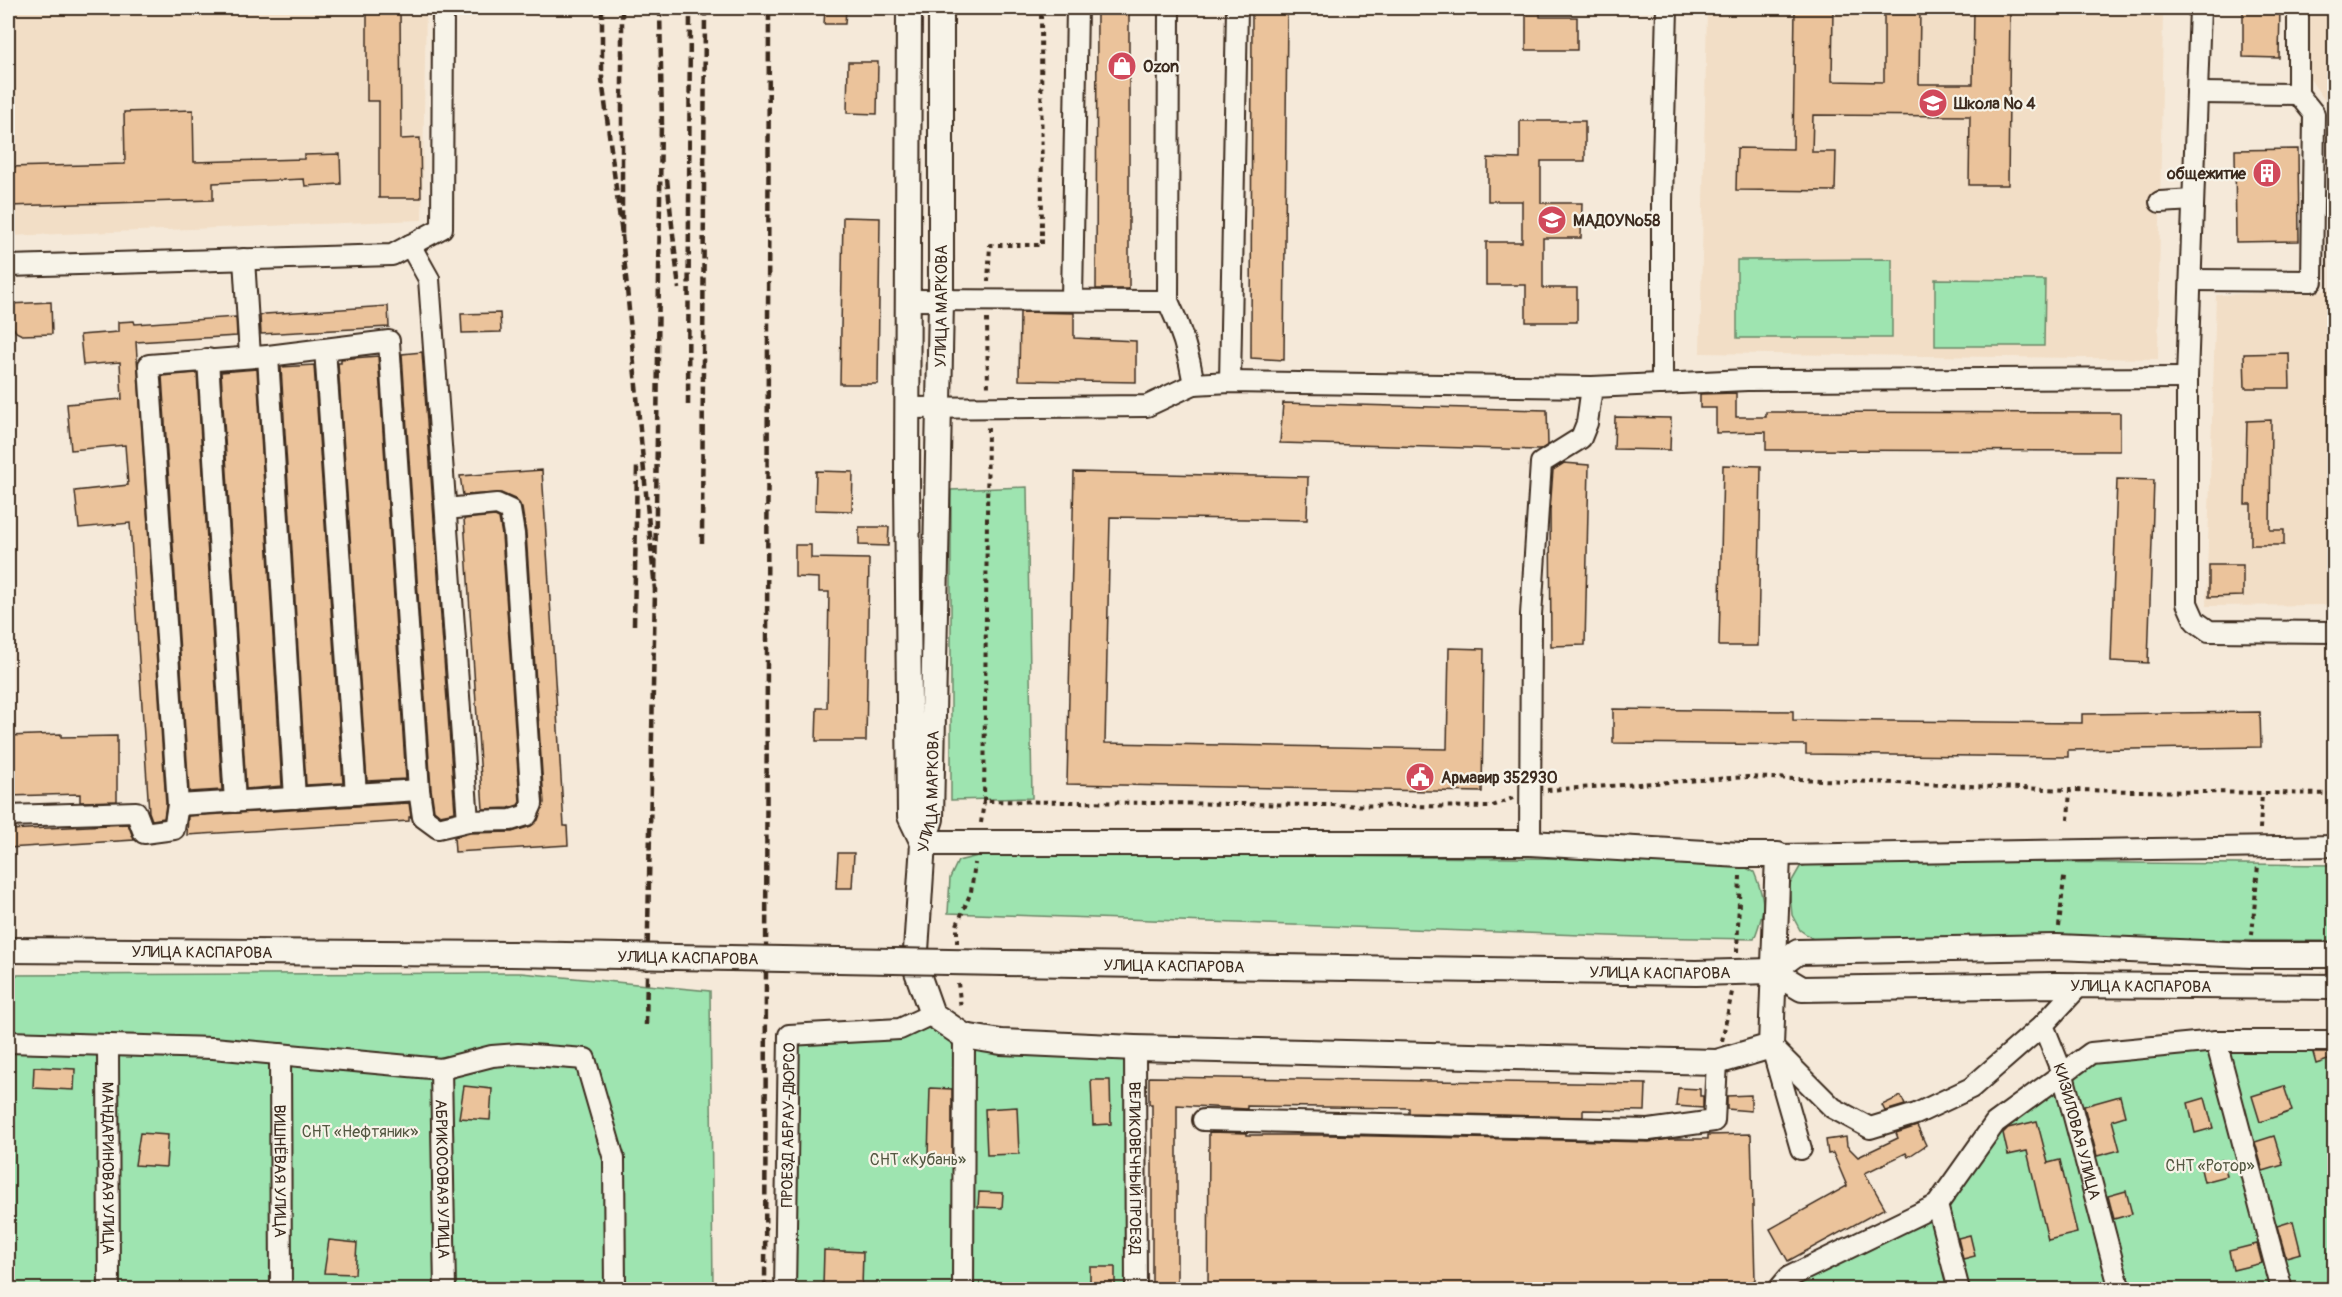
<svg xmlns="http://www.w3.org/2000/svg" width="2342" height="1297" viewBox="0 0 2342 1297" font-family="Pangolin,sans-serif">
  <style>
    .built { fill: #f2dec6 }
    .green { fill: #9ee4b0; stroke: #6c8767; stroke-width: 1.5 }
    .building { fill: #ebc39b; stroke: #3b2a1e; stroke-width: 1.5 }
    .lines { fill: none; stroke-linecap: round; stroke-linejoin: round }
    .minor-casing { stroke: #3b2a1e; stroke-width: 24 }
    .major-casing { stroke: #3b2a1e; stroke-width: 28 }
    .path { stroke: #3b2a1e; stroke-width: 4; stroke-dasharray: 4.5 4.5; stroke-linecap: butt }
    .minor { stroke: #f7f3e8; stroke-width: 20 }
    .major { stroke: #f7f3e8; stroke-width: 24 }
    .rail { stroke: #3b2a1e; stroke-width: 4.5; stroke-dasharray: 9 4.5; stroke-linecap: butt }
    .major-bridge-casing { stroke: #3b2a1e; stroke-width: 28; stroke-linecap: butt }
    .major-bridge { stroke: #f7f3e8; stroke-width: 24 }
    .labels { text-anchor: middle; stroke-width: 4.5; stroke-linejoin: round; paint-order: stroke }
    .poi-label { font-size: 16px; font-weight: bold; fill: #3b2a1e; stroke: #f7f3e8; text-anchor: start }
    .street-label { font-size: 16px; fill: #3b2a1e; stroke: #f7f3e8 }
    .park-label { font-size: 16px; fill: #545842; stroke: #f7f3e8 }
  </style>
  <rect width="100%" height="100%" fill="#f5e9d9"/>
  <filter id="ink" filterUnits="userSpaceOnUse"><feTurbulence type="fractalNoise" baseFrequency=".0167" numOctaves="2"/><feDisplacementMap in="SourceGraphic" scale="12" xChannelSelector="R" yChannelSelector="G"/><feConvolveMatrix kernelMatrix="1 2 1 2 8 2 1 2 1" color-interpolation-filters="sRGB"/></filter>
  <g filter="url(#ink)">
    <g class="built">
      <path d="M8 8H426L422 220 8 236Z"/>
      <path d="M1707 8H2163L2158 359 1700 353Z"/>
      <path d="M2308 8H2334V114L2310 79Z"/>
      <path d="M2334 290V605L2206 606 2216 295Z"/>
    </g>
    <g class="green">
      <path d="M1892 259V338H1737V260Z"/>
      <path d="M1935 279 2045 280 2044 346H1935Z"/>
      <path d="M1027 487 1032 798 951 800V490Z"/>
      <path d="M990 853 1731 860 1754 872C1766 902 1766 908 1754 939L1638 937 948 913 950 878 958 861Z"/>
      <path d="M1823 860 2334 865V941L1813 939 1800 930 1792 915 1789 886 1800 867Z"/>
      <path d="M521 973 710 991 713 1289H8V975Z"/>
      <path d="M932 1014 964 1036 1135 1048 1136 1289 785 1290 789 1035 900 1029Z"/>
      <path d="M2334 1041V1289L1778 1290 1937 1205 1995 1123 2091 1053Z"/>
    </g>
    <g class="building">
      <path d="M367 8H400L401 139 420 138 421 198H379V101H367Z"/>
      <path d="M1097 8H1129V289H1096Z"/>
      <path d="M1252 8H1287L1284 360 1251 358Z"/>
      <path d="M1526 8H1540V17H1577V50H1526Z"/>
      <path d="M1795 8H1833L1832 81 1884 82V8H1920L1919 84H1973L1974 8H2010L2008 185H1969L1970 116 1813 115 1812 152H1836L1835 191 1736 190 1737 148 1793 149Z"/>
      <path d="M2243 8H2280L2279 58 2243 57Z"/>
      <path d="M825 9H846L845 24H824Z"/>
      <path d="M848 62H878L877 114 847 113Z"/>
      <path d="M193 110 194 162 304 159V155L340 154 341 184 305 186 304 179 213 183V200L8 206V167L125 164 124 112Z"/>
      <path d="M1520 121H1585V161H1541V203H1582L1581 238H1543V288H1577V322H1526V285H1486V242H1522V201H1488V158L1520 159Z"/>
      <path d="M2298 149 2299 241 2236 242 2235 150Z"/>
      <path d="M843 217 880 218 878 384H840Z"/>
      <path d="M51 302 52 334 22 335 16 332 8 320V304Z"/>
      <path d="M388 306 389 327 261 334 260 316 265 314Z"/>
      <path d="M1020 312 1074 313V338L1136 341V382L1019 380Z"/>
      <path d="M500 313 501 332 462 333 461 314Z"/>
      <path d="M236 317 237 336 136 342 166 804 164 818 152 820 149 812 130 523 79 528 75 491 128 485 125 445 71 450 67 404 122 399 120 362 83 365 80 335 118 332V322L134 321 135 324Z"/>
      <path d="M422 352 455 812 440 815 434 810 431 789 402 354Z"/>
      <path d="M2289 353 2290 388H2245L2244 354Z"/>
      <path d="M378 356 406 779 367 781 338 363H341V359Z"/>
      <path d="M314 365 343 783 306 785 281 367Z"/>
      <path d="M257 369 282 786 246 789 221 372Z"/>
      <path d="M197 373 222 790 189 792 162 376Z"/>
      <path d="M1736 393V417H1766V412L2120 413V451L1766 450V432L1716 433V408H1700V394Z"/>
      <path d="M1283 403 1547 410 1548 445 1540 450 1280 443Z"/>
      <path d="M1615 417 1671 418 1670 450 1614 449Z"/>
      <path d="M2271 420 2270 530H2284V545H2251V504H2245L2247 421Z"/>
      <path d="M1564 463 1589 465 1585 645 1551 646 1550 511 1553 470Z"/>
      <path d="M1723 465 1761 466 1758 646H1719Z"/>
      <path d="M542 470 564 826H567L568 845 455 852 454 837 470 833 512 832 531 826 538 820 544 803 526 533 522 508 515 499 501 493 463 495 460 476Z"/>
      <path d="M816 471 853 472 852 511 815 510Z"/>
      <path d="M1074 472 1308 477 1307 520 1110 517 1105 743 1447 749 1449 648 1484 649 1482 792 1067 784Z"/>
      <path d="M2117 479 2154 480 2148 663 2111 661Z"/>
      <path d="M495 516 499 518 502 535 520 802 518 805 509 808 483 809 464 519Z"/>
      <path d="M859 527H889L888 546 859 545Z"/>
      <path d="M795 545H811V558L869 559 866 741H816L817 708H827L829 592H819V578L795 577Z"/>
      <path d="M2209 565H2243V596L2209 597Z"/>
      <path d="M1613 709 1793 711V720L2082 723V714L2260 712 2261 747 2068 750V757L1806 754V745L1613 743Z"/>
      <path d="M61 734V737L117 736V801L80 802V794L8 796V736Z"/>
      <path d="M409 803 411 817H409V821L187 835 188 816Z"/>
      <path d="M128 824 134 840 8 848V830Z"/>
      <path d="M838 853H854L852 888H836Z"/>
      <path d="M2313 1053H2334V1058L2316 1064Z"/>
      <path d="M34 1067 75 1069 74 1090 33 1088Z"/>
      <path d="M1149 1077 1646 1084 1645 1111 1583 1110V1117L1409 1113V1108L1247 1106V1109L1177 1105V1290H1152V1104H1149Z"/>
      <path d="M1091 1080H1110L1111 1124 1093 1125Z"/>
      <path d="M464 1086 492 1089 490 1120 459 1118Z"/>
      <path d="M2284 1086 2292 1111 2260 1122 2252 1096Z"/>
      <path d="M930 1088 952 1089V1157L928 1156Z"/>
      <path d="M1678 1088 1700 1089V1096H1703V1108L1676 1106Z"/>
      <path d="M1751 1095V1111L1727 1109V1096Z"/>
      <path d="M1901 1096 1905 1105 1885 1111 1882 1105Z"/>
      <path d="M2120 1096 2125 1116 2112 1120 2120 1150 2097 1156 2084 1106Z"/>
      <path d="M2205 1098 2213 1128 2195 1133 2188 1103Z"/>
      <path d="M1017 1107 1019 1154 987 1155 985 1109Z"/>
      <path d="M2037 1121 2048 1163 2060 1160 2077 1233 2048 1240 2027 1151 2008 1155 2003 1133 2008 1128Z"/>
      <path d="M1917 1126 1926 1145 1908 1157 1906 1153 1865 1173 1885 1208 1788 1261 1770 1229 1847 1186 1833 1153 1828 1154 1826 1140 1846 1137 1847 1146 1858 1157 1898 1138 1896 1133Z"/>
      <path d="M1209 1132 1247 1133V1135H1329L1649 1142 1670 1139H1708V1135L1751 1134 1755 1280 1746 1285 1748 1290H1208Z"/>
      <path d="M140 1133 168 1135 166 1167 135 1165Z"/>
      <path d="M2274 1136 2283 1165 2263 1171 2255 1142Z"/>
      <path d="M2223 1160 2227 1176 2204 1182 2200 1165Z"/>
      <path d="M2126 1191 2132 1214 2114 1219 2108 1196Z"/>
      <path d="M979 1192 1003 1193 1002 1208 978 1207Z"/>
      <path d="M2293 1221 2301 1253 2286 1257 2277 1226Z"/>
      <path d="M1970 1235 1975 1256 1963 1259 1958 1238Z"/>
      <path d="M329 1240 357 1243 355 1274 324 1273Z"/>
      <path d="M2257 1244 2262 1263 2233 1270 2229 1251Z"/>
      <path d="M824 1250 863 1252 862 1288 823 1286Z"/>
      <rect x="1090" y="1267" width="25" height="23"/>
    </g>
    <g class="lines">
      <g class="minor-casing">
        <g id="minor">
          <path d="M2200 8 2187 378V603L2195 621 2209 631 2334 632"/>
          <path d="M2197 93 2298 94V8"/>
          <path d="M2160 202 2193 200"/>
          <path d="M244 259 250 356"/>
          <path d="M8 266 392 255 442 228 443 8"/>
          <path d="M2191 280 2312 281 2314 114 2298 94"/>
          <path d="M1072 299 1077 8"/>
          <path d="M907 300 1168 301C1181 328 1189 354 1194 384L1230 382 1592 387"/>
          <path d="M1168 301 1169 8"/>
          <path d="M325 349 356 794"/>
          <path d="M268 356 295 798"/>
          <path d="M208 359 235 802"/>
          <path d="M1230 382 1237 8"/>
          <path d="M1662 384V201L1667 8"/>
          <path d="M907 408 1147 406 1194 384"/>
          <path d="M446 509 497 504 510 510 514 534 532 804 527 815 511 820 468 821"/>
          <path d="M178 805 419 790"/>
          <path d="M8 816 136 812 144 833 174 829 178 805 149 365 268 356 389 341 419 790 423 817 438 828 468 821 429 279 410 245"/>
          <path d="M1530 843 1531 615 1541 463 1581 438 1587 423 1592 387 1747 380 2187 378"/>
          <path d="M1778 855 2334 846"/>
          <path id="s1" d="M2079 986 2043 1025 2063 1075 2120 1290"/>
          <path d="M2216 1041 2282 1290"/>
          <path d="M8 1042 213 1048 441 1069 492 1056 518 1054 585 1059 614 1159 615 1290"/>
          <path id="s2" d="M108 1046 109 1290"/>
          <path d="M1771 1046 1833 1108 1870 1128 1916 1114 1971 1088 2043 1025"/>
          <path id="s3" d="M1135 1048 1136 1290"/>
          <path d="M1772 1048 1801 1149"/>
          <path id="s4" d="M280 1054 281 1290"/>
          <path id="s5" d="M441 1069 445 1290"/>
          <path d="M1203 1120 1649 1130 1714 1121 1717 1062"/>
          <path d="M1937 1205 1959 1290"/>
          <path id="s6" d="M785 1290 789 1035 900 1029 932 1014"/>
          <path d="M963 1290 964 1036"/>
          <path d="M1778 1290 1789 1277 1937 1205 1995 1123 2091 1053 2216 1041H2334"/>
        </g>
      </g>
      <g class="major-casing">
        <g id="major">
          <path d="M909 8 907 481 910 816 923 843"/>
          <path id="s7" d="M923 843H1530L1741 855H1778L1771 1046 1717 1062 1135 1048 1001 1042 964 1036 932 1014 915 966 923 843 931 819 941 301V8"/>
          <path id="s8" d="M8 950 511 954"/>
          <path id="s9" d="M1004 963 1696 973 1772 971 1802 989 2055 985 2334 987"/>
          <path d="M1772 971 1798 952 2057 947 2251 955H2334"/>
        </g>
      </g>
      <g class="path">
        <path d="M988 282 990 245H1042L1041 8"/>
        <path d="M987 319 988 390"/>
        <path d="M1547 790 1747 777 2070 790"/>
        <path d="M984 801 988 424"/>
        <path d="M2068 820 2070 790 2334 794"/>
        <path d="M981 823 984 801 1490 807 1513 798"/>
        <path d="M2260 829 2262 793"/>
        <path d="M2059 927 2064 877"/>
        <path d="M2252 935 2258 865"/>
        <path d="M957 943V925L971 892 975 863"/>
        <path d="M1737 952 1740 876"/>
        <path d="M958 983 961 1009"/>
        <path d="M1722 1041 1732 992"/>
      </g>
      <use href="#minor" class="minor"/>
      <use href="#major" class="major"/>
      <g class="rail">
        <path d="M602 8V79L622 235V8"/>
        <path d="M660 8 662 125"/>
        <path d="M667 179 679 289"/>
        <path d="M622 235 655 590 661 119"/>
        <path d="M688 405 690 8"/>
        <path d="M702 543 705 8"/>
        <path d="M634 625 637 466"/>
        <path d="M646 1025 655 590"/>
        <path d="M765 1290 769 8"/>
      </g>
      <g class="major-bridge-casing">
        <g id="major-bridge">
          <path id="s10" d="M511 954 1004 963"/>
        </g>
      </g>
      <use href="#major-bridge" class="major-bridge"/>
    </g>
  </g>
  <defs>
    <g id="shop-disc" transform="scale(1.5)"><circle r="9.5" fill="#d1495b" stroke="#f7f3e8"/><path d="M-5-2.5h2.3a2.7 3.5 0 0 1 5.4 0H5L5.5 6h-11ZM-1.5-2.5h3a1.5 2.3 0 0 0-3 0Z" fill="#fff"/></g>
    <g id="school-disc" transform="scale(1.5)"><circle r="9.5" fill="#d1495b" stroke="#f7f3e8"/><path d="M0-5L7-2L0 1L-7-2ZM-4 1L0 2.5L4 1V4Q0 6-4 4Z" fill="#fff"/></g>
    <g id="building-disc" transform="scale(1.5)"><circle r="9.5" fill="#d1495b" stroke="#f7f3e8"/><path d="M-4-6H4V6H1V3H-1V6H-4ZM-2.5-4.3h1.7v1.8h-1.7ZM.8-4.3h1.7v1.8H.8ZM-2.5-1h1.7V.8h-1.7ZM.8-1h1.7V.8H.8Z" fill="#fff"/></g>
    <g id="civic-disc" transform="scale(1.5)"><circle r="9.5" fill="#d1495b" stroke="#f7f3e8"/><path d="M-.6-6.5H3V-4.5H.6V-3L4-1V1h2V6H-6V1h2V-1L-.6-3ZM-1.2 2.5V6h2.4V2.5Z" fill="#fff"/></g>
  </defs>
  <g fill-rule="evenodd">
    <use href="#shop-disc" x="1122" y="66"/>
    <use href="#school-disc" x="1933" y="103"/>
    <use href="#building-disc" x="2267" y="173"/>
    <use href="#school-disc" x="1552" y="220"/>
    <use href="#civic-disc" x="1420" y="777"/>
  </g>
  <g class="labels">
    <g class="poi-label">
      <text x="1143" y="72">Ozon</text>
      <text x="1954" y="109">Школа № 4</text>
      <text x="2246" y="179" text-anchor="end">общежитие</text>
      <text x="1573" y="226">МАДОУ№58</text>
      <text x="1441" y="783">Армавир 352930</text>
    </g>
    <g class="street-label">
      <text dy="6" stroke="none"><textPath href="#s7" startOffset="2608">УЛИЦА МАРКОВА</textPath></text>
      <text dy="6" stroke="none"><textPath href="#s7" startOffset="2122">УЛИЦА МАРКОВА</textPath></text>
      <text dy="6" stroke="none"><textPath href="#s8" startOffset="194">УЛИЦА КАСПАРОВА</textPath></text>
      <text dy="6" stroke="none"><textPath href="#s10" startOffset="177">УЛИЦА КАСПАРОВА</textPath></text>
      <text dy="6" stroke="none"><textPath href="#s9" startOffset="170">УЛИЦА КАСПАРОВА</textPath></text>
      <text dy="6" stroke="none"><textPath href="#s9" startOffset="656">УЛИЦА КАСПАРОВА</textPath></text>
      <text dy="6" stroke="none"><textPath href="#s9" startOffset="1142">УЛИЦА КАСПАРОВА</textPath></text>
      <text dy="6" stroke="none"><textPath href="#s6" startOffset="165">ПРОЕЗД АБРАУ-ДЮРСО</textPath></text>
      <text dy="6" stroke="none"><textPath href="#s1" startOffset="165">КИЗИЛОВАЯ УЛИЦА</textPath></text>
      <text dy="6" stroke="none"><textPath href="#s2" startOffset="122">МАНДАРИНОВАЯ УЛИЦА</textPath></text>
      <text dy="6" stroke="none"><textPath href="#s3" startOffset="120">ВЕЛИКОВЕЧНЫЙ ПРОЕЗД</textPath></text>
      <text dy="6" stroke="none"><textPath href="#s4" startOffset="117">ВИШНЁВАЯ УЛИЦА</textPath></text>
      <text dy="6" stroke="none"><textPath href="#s5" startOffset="110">АБРИКОСОВАЯ УЛИЦА</textPath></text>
    </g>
    <g class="park-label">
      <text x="360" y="1137">СНТ «Нефтяник»</text>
      <text x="918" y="1165">СНТ «Кубань»</text>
      <text x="2210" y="1171">СНТ «Ротор»</text>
    </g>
  </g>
  <rect width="2342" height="1297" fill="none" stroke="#f7f3e8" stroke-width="30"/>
  <rect x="15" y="15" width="2312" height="1267" fill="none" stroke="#3b2a1e" stroke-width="2" filter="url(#ink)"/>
</svg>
